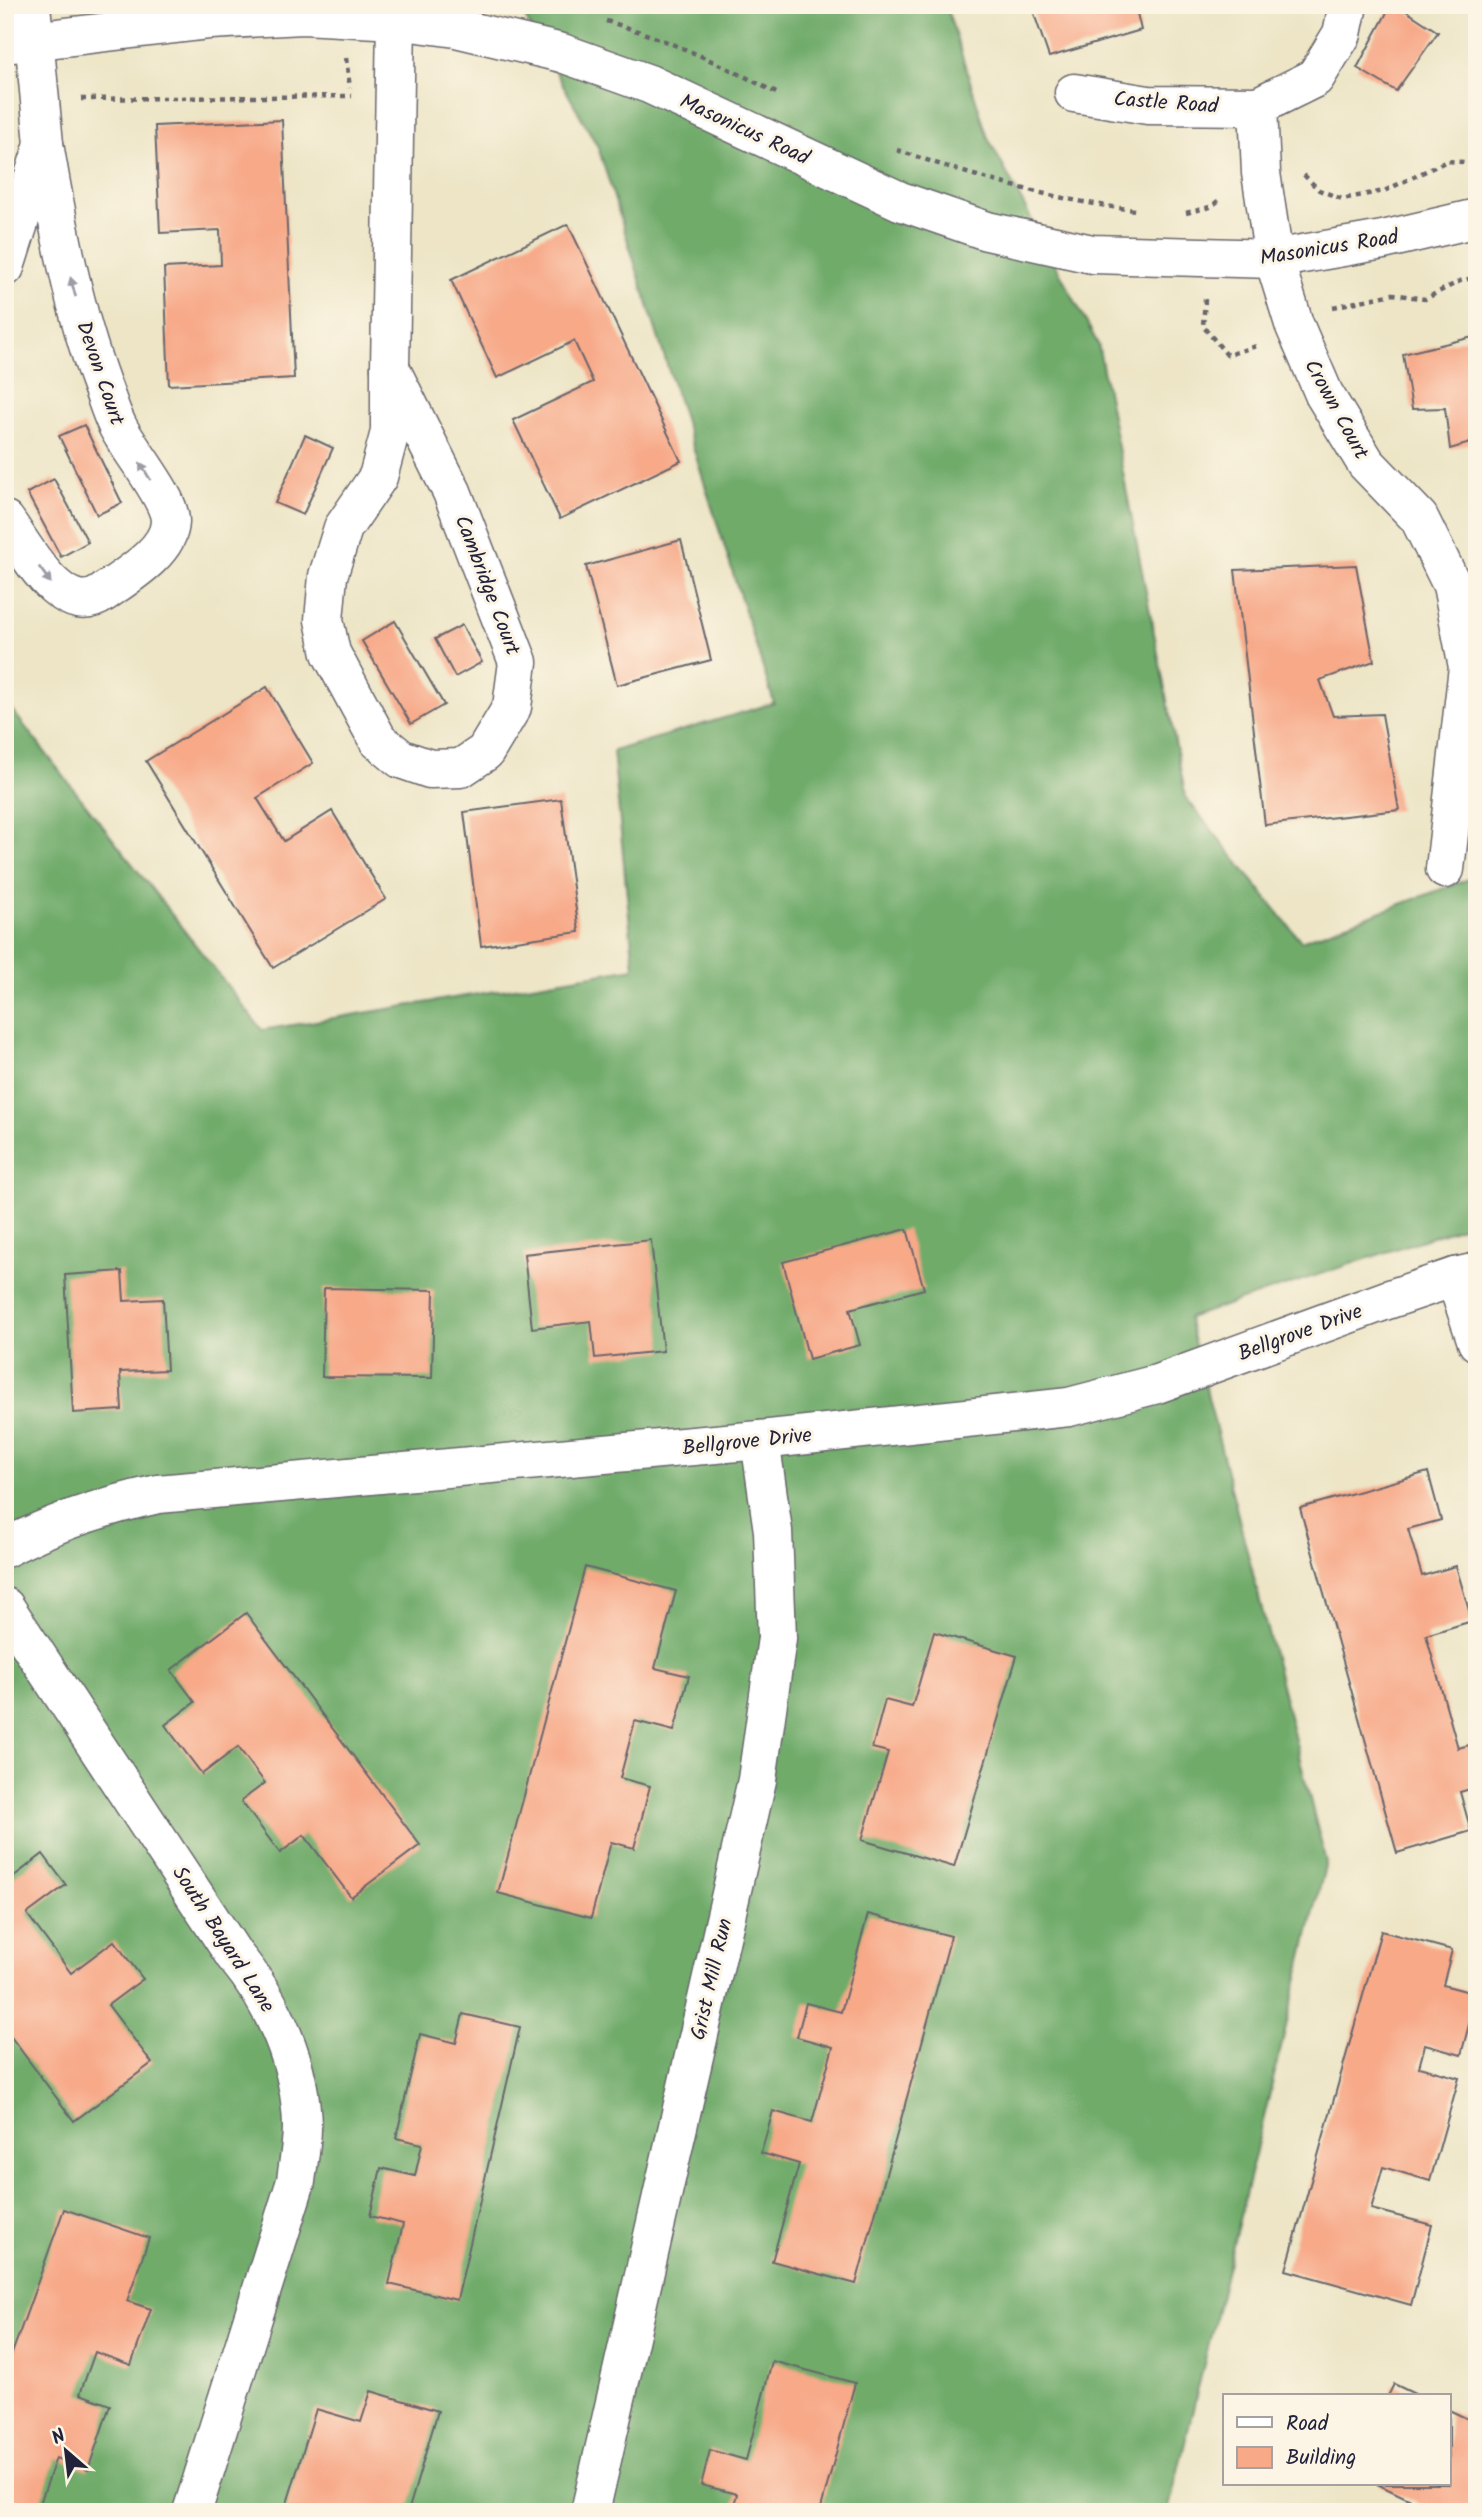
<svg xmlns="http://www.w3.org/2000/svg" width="1482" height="2517" viewBox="0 0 1482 2517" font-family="Kalam,sans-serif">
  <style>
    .forest { fill: #6fab6b; stroke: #486653; stroke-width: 2 }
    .building { fill: #f7a988 }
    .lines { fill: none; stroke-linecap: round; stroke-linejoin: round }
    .minor-casing { stroke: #69666c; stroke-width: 41 }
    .path { stroke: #69666c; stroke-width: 4.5; stroke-dasharray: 5 5; stroke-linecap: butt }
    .minor { stroke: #fff; stroke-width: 38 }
    .oneway { fill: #9c9ca7 }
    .labels { text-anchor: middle; stroke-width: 6; stroke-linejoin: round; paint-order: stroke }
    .street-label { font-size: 21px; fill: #22223b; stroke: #fcf5e5 }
  </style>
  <rect width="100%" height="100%" fill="#fcf5e5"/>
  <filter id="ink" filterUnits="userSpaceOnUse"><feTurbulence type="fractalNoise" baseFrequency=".0143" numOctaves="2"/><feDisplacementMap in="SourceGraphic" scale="14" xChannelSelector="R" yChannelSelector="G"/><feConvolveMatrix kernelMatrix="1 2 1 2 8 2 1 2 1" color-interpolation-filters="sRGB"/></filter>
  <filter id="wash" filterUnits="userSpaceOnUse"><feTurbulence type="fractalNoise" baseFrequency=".00686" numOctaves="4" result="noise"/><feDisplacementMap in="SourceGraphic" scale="28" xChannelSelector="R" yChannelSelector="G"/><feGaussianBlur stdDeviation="1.57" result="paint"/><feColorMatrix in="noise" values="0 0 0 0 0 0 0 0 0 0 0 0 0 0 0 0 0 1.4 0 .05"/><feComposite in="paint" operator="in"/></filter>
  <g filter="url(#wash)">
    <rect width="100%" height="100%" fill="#ede5c6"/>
    <path class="forest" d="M518 5H946L988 138 1098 344 1186 798 1301 941 1477 876V1222L1188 1318 1326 1862 1168 2512H5V701L262 1030 634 968 613 751 774 703 598 147Z"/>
    <g id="blocks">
      <g class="building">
        <path d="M1031 5H1135L1141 30 1049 57Z"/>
        <path d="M1391 5H1397L1438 32 1396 91 1357 68Z"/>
        <path d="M282 120 294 378 169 385 164 268 221 265 220 230 160 233 155 126Z"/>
        <path d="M568 224 681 461 560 519 513 420 593 382 574 341 497 378 451 280Z"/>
        <path d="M1477 336V441L1450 449 1445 408 1412 409 1403 354Z"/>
        <path d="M84 425 122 503 97 515 59 436Z"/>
        <path d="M305 435 333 448 303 515 275 503Z"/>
        <path d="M54 479 88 542 61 557 27 493Z"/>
        <path d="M681 540 711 660 617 685 586 566Z"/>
        <path d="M1356 565 1374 661 1320 680 1333 716 1382 714 1399 810 1265 825 1235 570Z"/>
        <path d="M395 621 444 705 411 724 362 641Z"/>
        <path d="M462 625 482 662 455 677 435 639Z"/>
        <path d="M267 687 313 763 257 798 284 841 332 811 386 899 273 968 146 761Z"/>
        <path d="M561 799 579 932 481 946 464 812Z"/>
        <path d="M907 1229 924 1289 850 1309 860 1345 809 1359 783 1262Z"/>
        <path d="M651 1240 663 1351 595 1358 591 1321 532 1328 524 1254Z"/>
        <path d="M122 1271 124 1301 163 1299 167 1370 120 1372 122 1410 73 1413 65 1275Z"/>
        <path d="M324 1288 434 1290 432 1378 322 1377Z"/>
        <path d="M1428 1472 1441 1520 1408 1529 1422 1576 1456 1566 1472 1621 1426 1635 1458 1748 1477 1743V1787L1460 1792 1471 1831 1397 1853 1300 1508Z"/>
        <path d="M585 1567 676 1591 655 1668 689 1676 674 1731 635 1721 620 1778 650 1786 634 1848 611 1842 591 1918 498 1893Z"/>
        <path d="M246 1613 420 1845 351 1897 304 1835 280 1853 241 1801 265 1783 238 1747 202 1774 165 1725 195 1702 171 1670Z"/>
        <path d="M934 1632 1017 1656 954 1867 862 1840 888 1752 872 1748 885 1700 912 1707Z"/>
        <path d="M43 1854 66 1885 27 1914 71 1973 114 1941 143 1979 108 2005 152 2063 74 2121 5 2029V1875L9 1880Z"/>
        <path d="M868 1914 951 1936 856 2284 772 2261 799 2164 761 2153 773 2111 812 2122 833 2047 797 2037 806 2003 841 2012Z"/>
        <path d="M1381 1931 1452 1950 1443 1985 1477 1994 1461 2055 1425 2045 1419 2067 1459 2078 1430 2181 1383 2167 1371 2209 1432 2225 1411 2305 1286 2270Z"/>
        <path d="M463 2014 520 2027 457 2300 389 2284 403 2224 370 2216 381 2168 415 2176 422 2144 396 2138 420 2034 456 2043Z"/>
        <path d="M64 2209 149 2238 127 2301 151 2309 131 2365 95 2352 80 2394 110 2405 88 2470 56 2458 37 2512H5V2373Z"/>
        <path d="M772 2361 855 2383 820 2512H732L737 2494 701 2485 710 2450 746 2460Z"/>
        <path d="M1394 2384 1419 2396H1388Z"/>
        <path d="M371 2391 438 2411 408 2512 285 2510 316 2409 361 2422Z"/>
        <path d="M1449 2410 1472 2421 1477 2411V2512H1436L1377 2484H1449Z"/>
      </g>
    </g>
  </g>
  <g filter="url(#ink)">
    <use href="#blocks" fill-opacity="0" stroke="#69666c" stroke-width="2"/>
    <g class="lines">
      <g class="minor-casing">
        <g id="minor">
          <path d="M31 5 44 144"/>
          <path d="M5 44 210 20 303 15 396 20 456 28 562 53 649 84 900 201 987 231 1092 254 1274 259 1383 240 1477 218"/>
          <path d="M1074 93 1148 105 1258 106 1315 78 1342 34 1348 5"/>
          <path d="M1258 106 1261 173 1274 259 1294 324 1324 394 1366 463 1419 518 1452 585 1468 667 1445 869"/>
          <path d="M5 267 44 144C58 226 73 308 102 386 107 399 111 413 117 425 128 449 171 498 170 522 169 552 125 577 103 593 62 622 26 548 5 520"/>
          <path d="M390 368 452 492 518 662 512 707 485 752 461 768 430 769 401 759 378 740 331 653 324 620 328 576 343 528 378 477 390 432Z"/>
          <path d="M390 368 396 20"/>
          <path d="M1455 1277 1477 1342"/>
          <path d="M5 1548C54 1522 104 1506 158 1494L760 1440 1069 1407 1157 1384 1387 1300 1455 1277 1477 1272"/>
          <path d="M5 1607 234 1955C274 2003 301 2064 302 2127 302 2145 298 2164 296 2181L192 2512"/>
          <path d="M590 2512 757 1780 777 1638 773 1531 760 1440"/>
        </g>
      </g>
      <g class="path">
        <path d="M606 21C667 39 722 64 778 94"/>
        <path d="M346 58 350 88"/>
        <path d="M81 99 352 96"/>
        <path d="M897 150C975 177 1053 200 1135 210"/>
        <path d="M1304 175 1319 190 1342 199 1384 191 1447 161 1477 163"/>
        <path d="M1186 213 1210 207 1222 198"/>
        <path d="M1205 299 1203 326 1227 355 1260 345"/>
        <path d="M1333 307 1393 294 1425 299 1460 281 1477 277"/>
      </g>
      <use href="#minor" class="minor"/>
    </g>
    <defs><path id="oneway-solid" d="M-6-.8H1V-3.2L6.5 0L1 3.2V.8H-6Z" transform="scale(1.75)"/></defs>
    <g class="oneway">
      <use href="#oneway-solid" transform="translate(73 287) rotate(-105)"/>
      <use href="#oneway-solid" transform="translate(145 471) rotate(-122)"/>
      <use href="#oneway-solid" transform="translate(45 575) rotate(54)"/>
    </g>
  </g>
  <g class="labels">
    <g class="street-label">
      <text transform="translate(1166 102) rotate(4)" y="7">Castle Road</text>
      <text transform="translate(745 129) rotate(25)" y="7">Masonicus Road</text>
      <text transform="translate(1329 247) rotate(-9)" y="7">Masonicus Road</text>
      <text transform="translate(101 373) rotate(71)" y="7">Devon Court</text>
      <text transform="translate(1337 409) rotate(61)" y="7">Crown Court</text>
      <text transform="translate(488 585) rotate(69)" y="7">Cambridge Court</text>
      <text transform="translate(1300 1332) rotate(-20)" y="7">Bellgrove Drive</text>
      <text transform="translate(747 1441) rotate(-6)" y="7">Bellgrove Drive</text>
      <text transform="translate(224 1939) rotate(57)" y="7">South Bayard Lane</text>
      <text transform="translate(711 1979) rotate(-77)" y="7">Grist Mill Run</text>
    </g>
  </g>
  <rect width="1482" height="2517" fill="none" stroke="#fcf5e5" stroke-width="28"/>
  <rect x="1223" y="2394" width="228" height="91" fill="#fcf5e5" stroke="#a5a1a1" stroke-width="2"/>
  <rect x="1237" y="2417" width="35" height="10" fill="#ffffff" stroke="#a5a1a1" stroke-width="2"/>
  <text x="1286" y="2430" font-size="21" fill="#22223b">Road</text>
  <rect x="1237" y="2447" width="35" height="21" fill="#f7a988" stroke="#a5a1a1" stroke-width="2"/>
  <text x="1286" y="2464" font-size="21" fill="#22223b">Building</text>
  <g transform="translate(66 2451) rotate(332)" stroke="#fcf5e5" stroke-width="5" paint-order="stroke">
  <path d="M0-5L12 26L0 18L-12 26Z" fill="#22223b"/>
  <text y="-10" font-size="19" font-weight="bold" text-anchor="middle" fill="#22223b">N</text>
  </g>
</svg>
